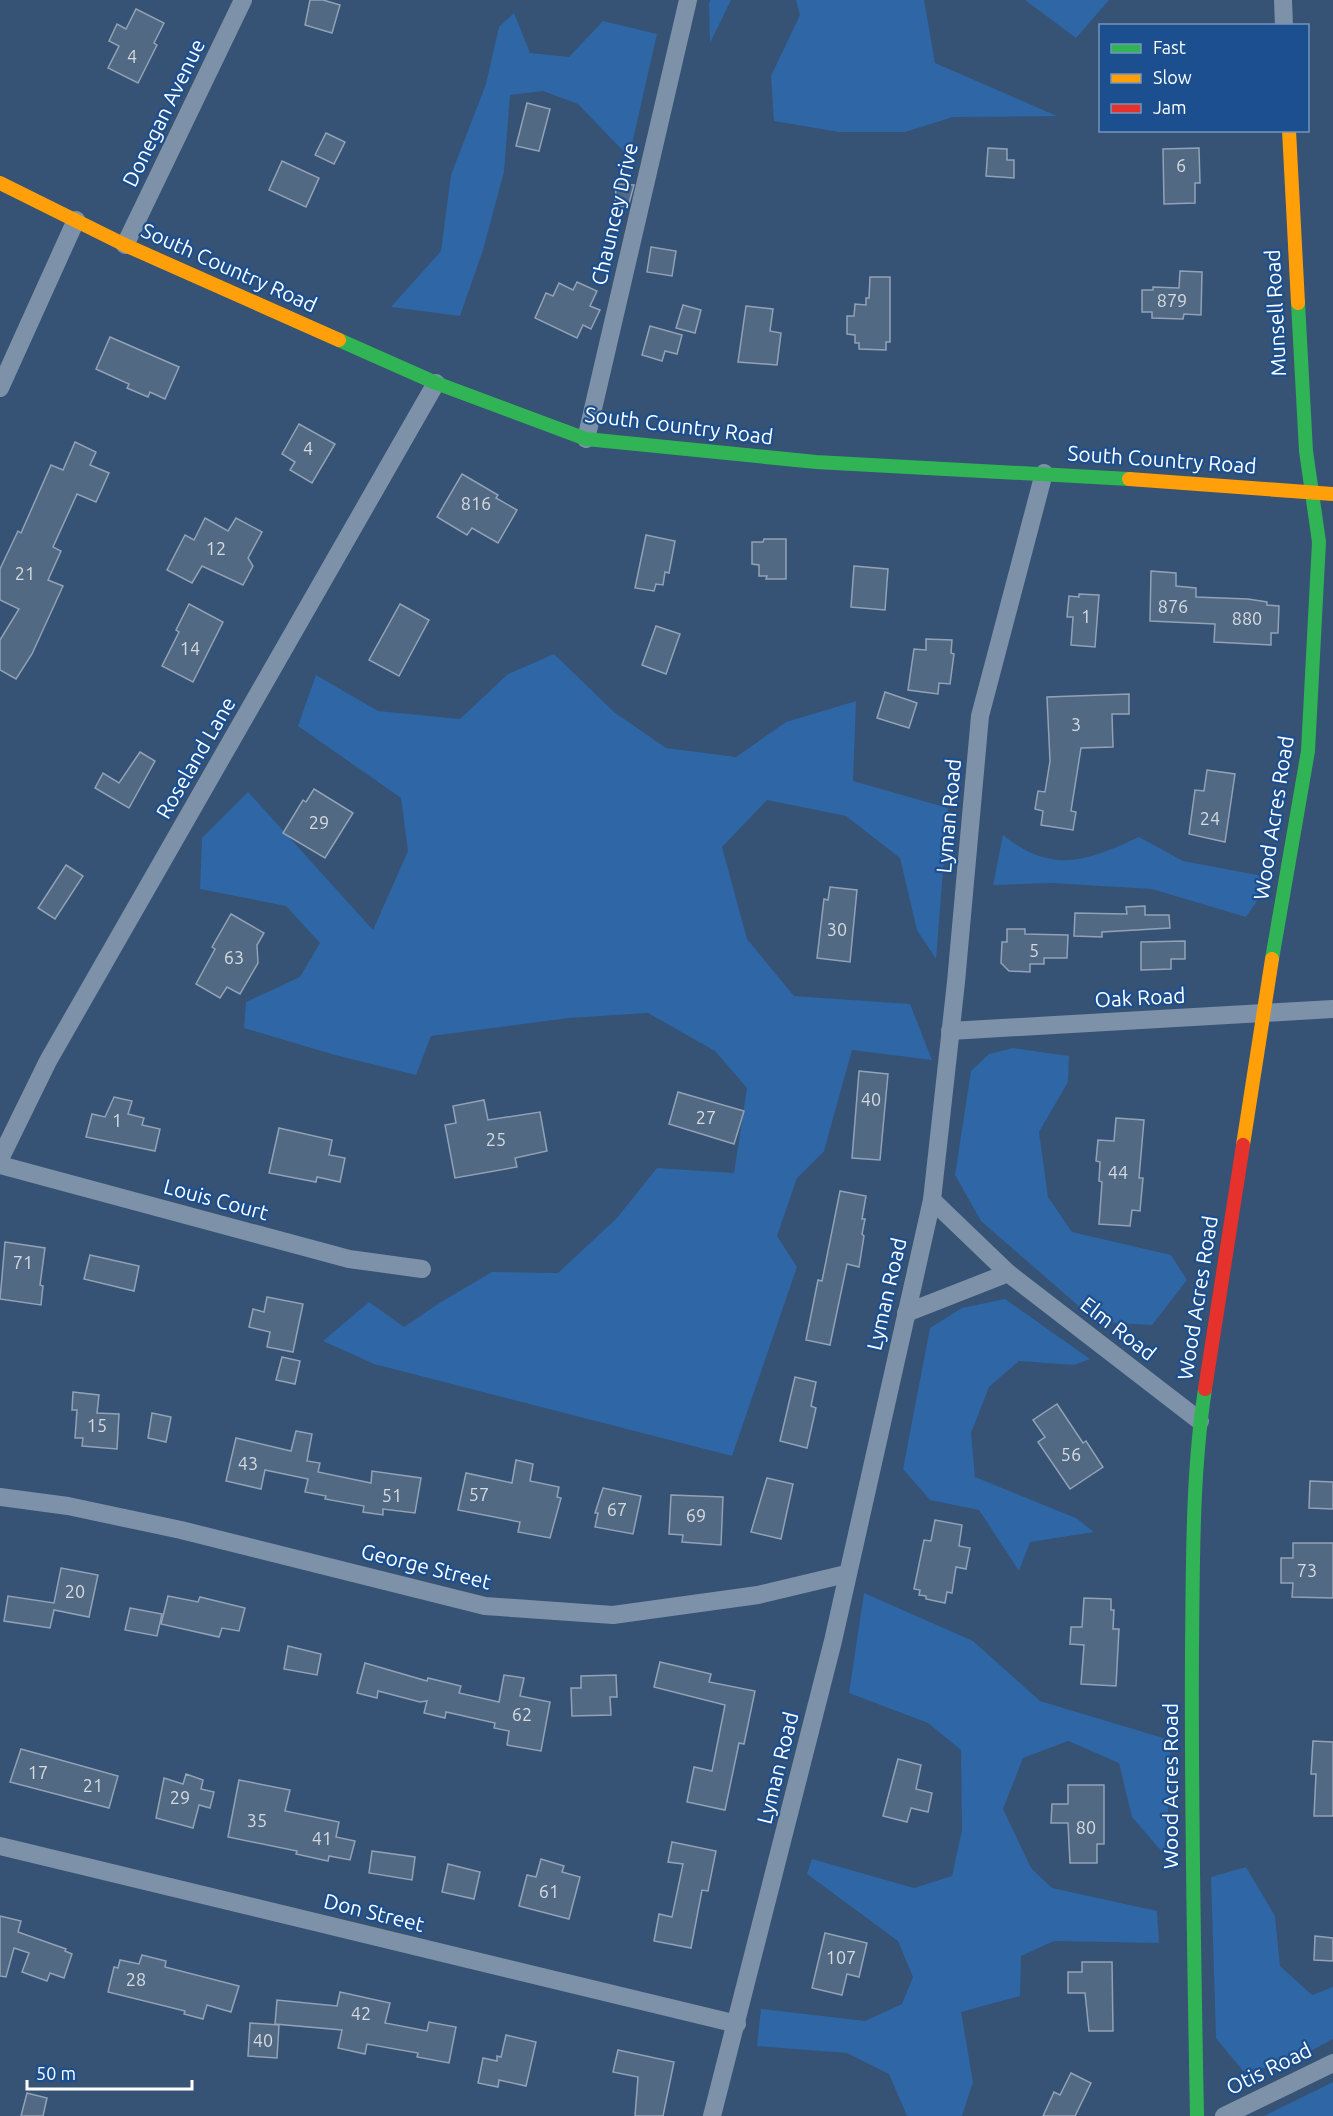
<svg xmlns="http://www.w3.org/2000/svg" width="1333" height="2116" viewBox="0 0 1333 2116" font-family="Ubuntu,sans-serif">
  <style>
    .green { fill: #2f66a5 }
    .building { fill: #526984; stroke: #92a2b6; stroke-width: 1.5 }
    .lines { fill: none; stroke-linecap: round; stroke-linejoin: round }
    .street { stroke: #7d92a8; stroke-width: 18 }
    .fast { stroke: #30b455; stroke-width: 14 }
    .slow { stroke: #ff9f0a; stroke-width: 14 }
    .jam { stroke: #e5322d; stroke-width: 14 }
    .labels { text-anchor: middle; stroke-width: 4.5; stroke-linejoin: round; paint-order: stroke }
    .number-label { font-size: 18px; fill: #d4dae0 }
    .street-label { font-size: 21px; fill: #fff; stroke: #1b4f8f }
  </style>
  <rect width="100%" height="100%" fill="#365274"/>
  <g class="green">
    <path d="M710 0H731L710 43 709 4Z"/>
    <path d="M796 0H924L935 63 1057 116 953 117 905 132H839L774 121 771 76 800 15Z"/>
    <path d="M1025 0H1109L1076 38Z"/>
    <path d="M514 13 530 53 569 57 603 21 657 34 629 157 578 104 543 91 510 95 504 172 483 250 460 316 391 307 441 251 451 175 486 84 499 27Z"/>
    <path d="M554 654 614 712 666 748 736 757 786 722 856 701 853 781 948 808 936 959 917 930 900 858 846 816 767 800 722 847 747 939 794 996 910 1004 932 1060 852 1050 824 1151 797 1178 777 1236 797 1267 732 1456 374 1364 323 1341 369 1302 404 1327 441 1302 492 1272 558 1273 617 1218 657 1168 734 1173 747 1088 715 1051 648 1013 569 1018 431 1036 416 1075 335 1055 244 1028 246 1002 300 977 320 943 286 906 200 889 202 838 248 792 373 930 408 851 401 798 298 726 316 675 378 711 460 719 508 674Z"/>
    <path d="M1003 835C1052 875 1087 861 1139 837L1183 861 1273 878 1246 917 1152 889 1051 883 993 885Z"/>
    <path d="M1013 1048 1069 1056 1068 1082 1039 1132 1048 1197 1072 1232 1171 1255 1187 1280 1152 1325 1097 1322 981 1221 955 1175 971 1071 989 1054Z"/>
    <path d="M1005 1299 1090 1359 1074 1365 1019 1361 989 1387 971 1433 975 1477 1076 1518 1094 1532 1030 1542 1019 1571 979 1510 930 1500 903 1469 930 1328 962 1308Z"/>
    <path d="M864 1593 973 1641 1040 1701 1170 1740V1788L1164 1854 1132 1817 1119 1763 1068 1741 1023 1758 1003 1809 1031 1868 1052 1888 1157 1911 1159 1943 1054 1941 1021 1956 1020 1996 961 2012 973 2082 962 2116H907L889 2074 847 2053 757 2046 761 2009 865 2021 902 2004 913 1977 898 1941 807 1874 812 1859 914 1888 952 1876 962 1830 961 1750 928 1723 849 1693Z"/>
    <path d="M1246 1867 1275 1916 1280 1966 1312 1995 1333 1987V2039L1285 2065 1243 2071 1216 2038 1211 1877Z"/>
    <path d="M1333 2082V2116H1264Z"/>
  </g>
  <g class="building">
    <path d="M310 0H323L340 5 332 33 305 25Z"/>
    <path d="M136 9 164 23 154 43 157 45 138 83 108 68 119 46 109 41 117 24 126 29Z"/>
    <path d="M527 103 550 109 539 151 516 146Z"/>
    <path d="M326 133 345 142 334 164 315 155Z"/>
    <path d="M988 148 1007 149V160H1014V178L986 176Z"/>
    <path d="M1199 148 1200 183H1195V203L1164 204 1163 149Z"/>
    <path d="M282 161 319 178 306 207 269 190Z"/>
    <path d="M616 184 634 185 628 207H615Z"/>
    <path d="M651 247 676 251 672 276 647 272Z"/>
    <path d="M1180 271 1202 272 1201 315 1184 314 1183 319 1152 318V312H1142V290H1153V287L1179 288Z"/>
    <path d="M870 277H890V342H886V350L859 349V343H855V335L847 334V316H854L855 304 866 305V298H869Z"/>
    <path d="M577 282 597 291 590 306 600 310 591 329 583 325 577 338 535 318 546 293 553 296 559 283 573 290Z"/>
    <path d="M683 305 701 310 695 333 676 328Z"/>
    <path d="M746 306 773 309 770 331 781 333 777 365 738 362Z"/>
    <path d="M650 326 682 335 677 354 665 351 662 361 642 355Z"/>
    <path d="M110 337 179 367 165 399 150 392 148 397 127 388 129 384 96 369Z"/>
    <path d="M299 424 335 444 312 483 290 470 295 462 282 454Z"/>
    <path d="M75 442 96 452 90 465 109 473 96 502 77 494 53 547 61 551 48 580 63 586 32 654 16 679 0 670V640L19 609 0 600V569L18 531 21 533 51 465 63 470Z"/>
    <path d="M462 474 498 495 496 498 517 510 498 543 472 528 467 535 437 517Z"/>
    <path d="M205 518 228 531 236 518 262 532 248 558 253 566 243 585 202 566 192 583 167 570 185 535 194 540Z"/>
    <path d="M646 535 675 541 669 573 665 572 663 585 656 584 654 591 635 588Z"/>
    <path d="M764 539H786V579H766L767 576H759V565L752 564V542H763Z"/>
    <path d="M854 566 888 569 885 610 851 607Z"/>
    <path d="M1151 571 1176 573V586L1196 588V597L1248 599 1267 602V605L1279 606 1278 633H1271V645L1214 642 1215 624 1150 621Z"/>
    <path d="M1079 594 1099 595 1095 647 1071 645 1073 617H1067L1069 596 1079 597Z"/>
    <path d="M189 604 223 622 193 682 162 666 179 632 176 630Z"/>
    <path d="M400 604 429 620 399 676 369 660Z"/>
    <path d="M656 626 680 634 666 674 642 665Z"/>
    <path d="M926 639 952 640 951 653 954 654 950 684 939 683 938 694 908 690 914 649 926 650Z"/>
    <path d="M885 692 917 703 909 728 877 718Z"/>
    <path d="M1129 694V714H1112L1113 747 1081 748 1071 811 1076 812 1073 830 1041 825 1043 811 1035 809 1038 791 1045 792 1050 761 1047 697Z"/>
    <path d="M140 752 155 761 129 808 95 788 103 773 119 783Z"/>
    <path d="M1207 770 1235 774 1225 842 1189 834 1195 790 1204 791Z"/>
    <path d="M314 789 353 813 325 858 283 833 303 800 306 802Z"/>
    <path d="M66 865 83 876 55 919 38 908Z"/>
    <path d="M830 887 857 890 850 962 817 958 824 899 828 900Z"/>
    <path d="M1145 906V915H1169L1170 928 1102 932V937L1074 936 1075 913 1127 914 1126 907Z"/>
    <path d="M231 914 264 933 257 945 258 963 240 994 227 987 220 998 196 984 215 949 212 947Z"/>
    <path d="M1007 929H1025V934L1068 935 1067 958H1044V964H1030V972L1009 971 1001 963 1002 942H1007Z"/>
    <path d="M1185 941V959H1171V969L1141 970V942Z"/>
    <path d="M859 1071 888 1074 880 1160 852 1158Z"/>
    <path d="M678 1092 744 1111 734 1144 669 1124Z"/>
    <path d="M114 1097 132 1101 128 1114 144 1118 142 1125 160 1129 155 1151 86 1137 92 1114 105 1117Z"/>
    <path d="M484 1100 488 1120 540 1112 547 1151 515 1158 517 1167 455 1178 445 1125 456 1123 453 1106Z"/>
    <path d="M1116 1118 1144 1120 1139 1178H1143L1140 1211 1132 1210 1130 1226 1099 1224 1102 1182 1099 1181 1100 1162 1096 1161 1098 1140 1114 1141Z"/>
    <path d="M279 1128 332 1140 329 1155 345 1158 340 1182 317 1177 316 1182 269 1173Z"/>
    <path d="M840 1191 866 1196 862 1219H865L862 1234 864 1236 859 1267 847 1264 830 1345 806 1340 818 1280 822 1281Z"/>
    <path d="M5 1242 45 1248 40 1285 43 1286 41 1305 0 1299Z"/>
    <path d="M90 1255 139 1266 134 1291 84 1279Z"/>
    <path d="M267 1297 303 1304 293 1352 267 1347 270 1332 249 1327 253 1309 264 1312Z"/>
    <path d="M282 1357 300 1361 295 1384 276 1380Z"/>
    <path d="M795 1377 816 1382 811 1406 816 1408 807 1448 780 1441Z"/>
    <path d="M73 1392 99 1395 97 1413 119 1414 117 1449 82 1446 83 1438H75L77 1410H72Z"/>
    <path d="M1057 1404 1083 1443 1086 1441 1103 1467 1070 1489 1038 1442 1045 1437 1033 1420Z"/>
    <path d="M152 1413 171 1417 166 1442 148 1438Z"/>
    <path d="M296 1431 312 1434 307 1461 320 1463 318 1472 371 1483 372 1471 421 1478 415 1513 383 1509V1515L363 1512 364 1506 325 1499 326 1496 305 1492 308 1479 265 1470 261 1489 226 1481 236 1438 291 1451Z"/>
    <path d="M516 1460 533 1464 530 1481 559 1487 557 1497 561 1498 550 1538 518 1532 520 1522 458 1510 466 1473 512 1483Z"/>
    <path d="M767 1478 793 1484 781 1539 751 1532Z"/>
    <path d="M1310 1481 1333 1482V1509L1309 1508Z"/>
    <path d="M603 1488 641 1496 633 1534 595 1527 598 1513H595Z"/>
    <path d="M671 1495 723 1497 721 1545 682 1542 683 1535 669 1534Z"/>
    <path d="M935 1520 962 1525 959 1546 970 1548 966 1569 956 1567 952 1593 947 1592 945 1603 926 1599V1596L919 1595 920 1590 914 1589 924 1540 931 1541Z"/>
    <path d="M1293 1543H1333V1598L1292 1597 1293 1583H1281V1558H1293Z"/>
    <path d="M61 1568 98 1575 89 1617 54 1610 50 1628 4 1621 8 1596 54 1603Z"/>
    <path d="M168 1596 198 1602 200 1597 245 1608 239 1631 222 1628 219 1637 161 1624Z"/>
    <path d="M1084 1598 1111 1599V1610H1114L1113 1629H1119L1116 1686 1081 1684 1084 1645 1070 1644 1071 1627H1082Z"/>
    <path d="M130 1608 162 1614 157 1636 125 1630Z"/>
    <path d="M288 1646 321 1654 317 1675 284 1669Z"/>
    <path d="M660 1662 711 1674 709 1682 755 1691 744 1744 739 1743 725 1810 687 1802 694 1767 712 1771 725 1705 654 1687Z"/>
    <path d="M365 1663 427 1681 428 1678 461 1686 459 1693 499 1702 504 1675 524 1678 520 1696 550 1702 541 1751 507 1745 509 1731 494 1728 495 1723 446 1712 445 1718 424 1713 427 1701 420 1702 378 1691 377 1698 357 1693Z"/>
    <path d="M616 1675 617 1697H610L611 1715 572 1716 571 1688H581V1676Z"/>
    <path d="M1313 1741 1333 1742V1816H1314L1316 1774H1311Z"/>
    <path d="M21 1749 118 1776 109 1808 10 1782Z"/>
    <path d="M898 1759 921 1765 916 1789 932 1793 928 1812 911 1808 907 1822 883 1816Z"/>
    <path d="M186 1774 203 1780 201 1789 214 1792 210 1808 199 1805 193 1828 156 1818 164 1778 183 1784Z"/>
    <path d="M239 1780 290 1790 285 1811 339 1822 336 1837 355 1841 350 1860 329 1856 328 1861 296 1854 297 1851 228 1837Z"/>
    <path d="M1068 1785H1104V1844H1097V1863H1070L1068 1823H1051L1052 1804H1068Z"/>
    <path d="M672 1842 716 1851 708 1891 702 1890 691 1948 654 1941 659 1914 672 1917 683 1864 668 1862Z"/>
    <path d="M372 1851 415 1857 412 1880 369 1873Z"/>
    <path d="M541 1859 564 1866 562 1872 580 1877 569 1919 519 1906 527 1875 536 1877Z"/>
    <path d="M448 1864 480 1872 474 1899 442 1892Z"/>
    <path d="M0 1916 21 1921 18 1932 66 1949 65 1951 72 1954 64 1978 50 1973 47 1981 22 1972 29 1953 14 1948 6 1977 0 1976Z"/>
    <path d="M825 1933 867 1943 859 1977 847 1974 842 1995 812 1988Z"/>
    <path d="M1315 1936 1333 1938V1961L1314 1960Z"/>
    <path d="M142 1955 166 1961 165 1967 239 1986 231 2012 207 2005 203 2019 184 2014 185 2011 108 1992 114 1967 118 1968 120 1960 139 1964Z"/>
    <path d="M1082 1962H1112L1113 2031H1089L1085 1993H1068V1972H1082Z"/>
    <path d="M340 1992 390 2003 385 2023 427 2031 429 2022 456 2027 449 2063 417 2057 418 2053 367 2044 365 2054 338 2048 342 2030 275 2024 277 2000 337 2006Z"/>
    <path d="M250 2023 279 2025 277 2058 248 2056Z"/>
    <path d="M506 2035 536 2042 526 2086 499 2080 498 2087 478 2083 483 2058 497 2061V2056L501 2057Z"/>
    <path d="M618 2050 674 2062 663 2116H635L638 2077 613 2072Z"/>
    <path d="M1071 2073 1091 2083 1075 2116H1043L1054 2092 1060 2095Z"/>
    <path d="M27 2093 47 2098 43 2116H21Z"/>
  </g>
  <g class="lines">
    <g class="street">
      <path d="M1283 0 1284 26"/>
      <path d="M125 245 243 0"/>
      <path d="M0 388 76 220"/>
      <path d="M586 439 688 0"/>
      <path d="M950 1031 1333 1009"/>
      <path d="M0 1159 48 1061 436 383"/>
      <path d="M0 1165 349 1259 422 1269"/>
      <path d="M932 1200 1008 1273 1200 1421"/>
      <path d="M906 1313 1008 1273"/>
      <path d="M0 1497 68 1506 181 1530 485 1606 613 1615 758 1595 846 1574"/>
      <path d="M0 1846 737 2024"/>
      <path d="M712 2116 833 1641 932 1200 956 982 980 716 1044 473"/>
      <path d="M1224 2116 1333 2063"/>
    </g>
    <g class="fast">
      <path d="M339 340 436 383 586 439 816 462 1129 479"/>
      <path d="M1272 959 1308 751 1319 542 1306 451 1298 303"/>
      <path d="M1197 2116C1194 1960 1191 1804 1192 1648 1193 1563 1192 1474 1205 1389"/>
    </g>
    <g class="slow">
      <path d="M1289 130 1298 303"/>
      <path d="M0 183 125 245 339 340"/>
      <path d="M1129 479 1333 494"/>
      <path d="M1243 1145 1272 959"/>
    </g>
    <path class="jam" d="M1205 1389 1243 1145"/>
  </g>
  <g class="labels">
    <g class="number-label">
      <text x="132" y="63">4</text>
      <text x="1181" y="172">6</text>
      <text x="1172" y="307">879</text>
      <text x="308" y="455">4</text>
      <text x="476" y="510">816</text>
      <text x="216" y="555">12</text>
      <text x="25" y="580">21</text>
      <text x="1173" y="613">876</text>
      <text x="1086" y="623">1</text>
      <text x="1247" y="625">880</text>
      <text x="190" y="655">14</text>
      <text x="1076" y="731">3</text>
      <text x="1210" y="825">24</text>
      <text x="319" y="829">29</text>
      <text x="837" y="936">30</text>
      <text x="1034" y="957">5</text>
      <text x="234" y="964">63</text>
      <text x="871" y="1106">40</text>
      <text x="706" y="1124">27</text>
      <text x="117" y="1127">1</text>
      <text x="496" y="1146">25</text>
      <text x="1118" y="1179">44</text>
      <text x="23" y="1269">71</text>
      <text x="97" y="1432">15</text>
      <text x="1071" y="1461">56</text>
      <text x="248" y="1470">43</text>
      <text x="479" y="1501">57</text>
      <text x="392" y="1502">51</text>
      <text x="617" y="1516">67</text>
      <text x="696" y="1522">69</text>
      <text x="1307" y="1577">73</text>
      <text x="75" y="1598">20</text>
      <text x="522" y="1721">62</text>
      <text x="38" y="1779">17</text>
      <text x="93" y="1792">21</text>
      <text x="180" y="1804">29</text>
      <text x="257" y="1827">35</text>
      <text x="1086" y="1834">80</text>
      <text x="322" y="1845">41</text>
      <text x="549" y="1898">61</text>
      <text x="841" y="1964">107</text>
      <text x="136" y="1986">28</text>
      <text x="361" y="2020">42</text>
      <text x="263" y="2047">40</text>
    </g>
    <g class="street-label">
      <text transform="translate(164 113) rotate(-64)" y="7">Donegan Avenue</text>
      <text transform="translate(615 214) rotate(-77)" y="7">Chauncey Drive</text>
      <text transform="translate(229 268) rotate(24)" y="7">South Country Road</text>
      <text transform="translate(1276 313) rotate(-93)" y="7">Munsell Road</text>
      <text transform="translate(679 426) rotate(7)" y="7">South Country Road</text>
      <text transform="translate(1162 460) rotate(4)" y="7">South Country Road</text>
      <text transform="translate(196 758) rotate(-60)" y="7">Roseland Lane</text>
      <text transform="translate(949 816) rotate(-85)" y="7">Lyman Road</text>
      <text transform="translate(1274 818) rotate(-81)" y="7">Wood Acres Road</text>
      <text transform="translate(1140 998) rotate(-3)" y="7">Oak Road</text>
      <text transform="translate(216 1200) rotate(15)" y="7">Louis Court</text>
      <text transform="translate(887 1294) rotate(-77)" y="7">Lyman Road</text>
      <text transform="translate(1198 1298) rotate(-81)" y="7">Wood Acres Road</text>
      <text transform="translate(1118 1329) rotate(38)" y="7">Elm Road</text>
      <text transform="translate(426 1567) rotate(14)" y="7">George Street</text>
      <text transform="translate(778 1768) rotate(-76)" y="7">Lyman Road</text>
      <text transform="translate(1171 1786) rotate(-90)" y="7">Wood Acres Road</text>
      <text transform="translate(374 1913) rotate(14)" y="7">Don Street</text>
      <text transform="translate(1269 2069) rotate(-26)" y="7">Otis Road</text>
    </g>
  </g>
  <rect x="1099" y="24" width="210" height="108" fill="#1b4f8f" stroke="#7695bc" stroke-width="1.5"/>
  <rect x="1111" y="44" width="30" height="9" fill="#30b455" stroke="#7695bc" stroke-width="1.5"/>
  <text x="1153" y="54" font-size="18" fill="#ffffff">Fast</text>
  <rect x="1111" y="74" width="30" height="9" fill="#ff9f0a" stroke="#7695bc" stroke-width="1.5"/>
  <text x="1153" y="84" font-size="18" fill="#ffffff">Slow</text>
  <rect x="1111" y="104" width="30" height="9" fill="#e5322d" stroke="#7695bc" stroke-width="1.5"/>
  <text x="1153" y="114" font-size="18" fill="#ffffff">Jam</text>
  <path d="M27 2080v9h165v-9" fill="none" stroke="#ffffff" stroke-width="3"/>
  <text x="36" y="2080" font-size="18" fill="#ffffff" stroke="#1b4f8f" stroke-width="4.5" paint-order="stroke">50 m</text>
</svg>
